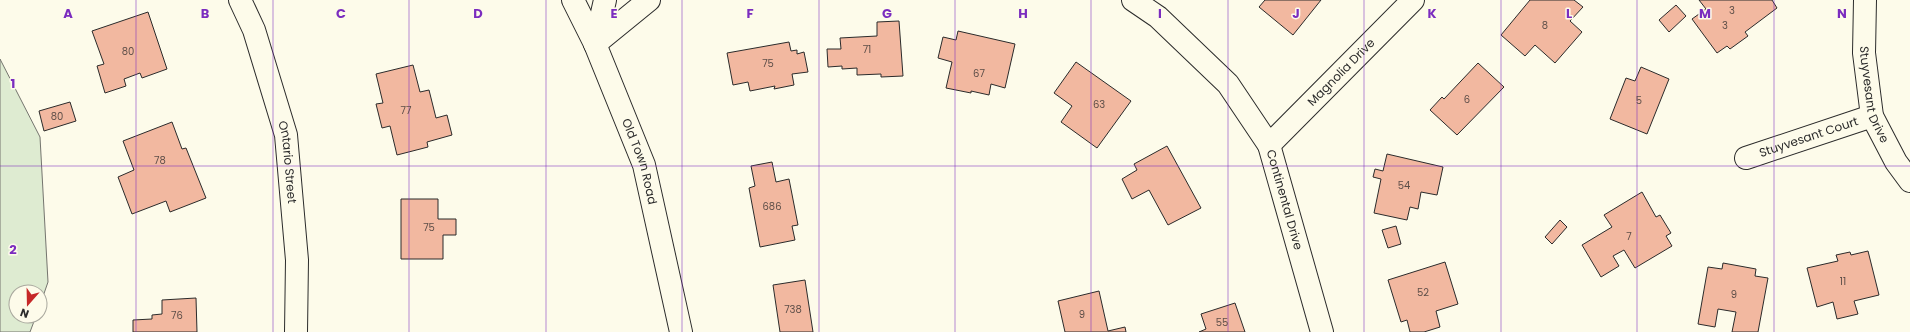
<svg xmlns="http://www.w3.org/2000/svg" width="1910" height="332" viewBox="0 0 1910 332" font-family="Poppins,sans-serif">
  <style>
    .green { fill: #deebd1; stroke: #74746e }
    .building { fill: #f2b8a0; stroke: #2b2b2b }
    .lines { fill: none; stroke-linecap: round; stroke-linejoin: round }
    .street-casing { stroke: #2b2b2b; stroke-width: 24 }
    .secondary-casing { stroke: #2b2b2b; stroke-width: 24 }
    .street { stroke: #fdfbea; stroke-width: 22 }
    .secondary { stroke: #fdfbea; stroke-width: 22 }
    .grid { fill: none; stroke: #7b2cbf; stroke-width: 1; stroke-opacity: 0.55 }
    .labels { text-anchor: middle; stroke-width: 3; stroke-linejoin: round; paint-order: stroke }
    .number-label { font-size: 10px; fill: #5d4e48 }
    .street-label { font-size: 12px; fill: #2b2b2b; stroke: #fdfbea }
    .grid-label { font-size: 13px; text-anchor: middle; font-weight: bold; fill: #7b2cbf; stroke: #fdfbea; stroke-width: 3; stroke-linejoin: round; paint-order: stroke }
  </style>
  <rect width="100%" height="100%" fill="#fdfbea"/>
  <path class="green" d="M0 59 40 137 48 282 40 305V292H16V316H36L30 332H0Z"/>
  <g class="building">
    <path d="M1265 0H1321L1293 35 1259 7Z"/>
    <path d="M1530 0H1574L1583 7 1570 21 1582 32 1555 63 1535 45 1525 56 1501 35Z"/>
    <path d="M1699 0H1772L1777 8 1745 32 1748 36 1730 49 1727 46 1717 53 1692 19 1706 9Z"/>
    <path d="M1676 5 1686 16 1669 32 1659 20Z"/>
    <path d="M148 12 167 69 142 78 140 73 124 79 126 86 105 93 97 66 104 64 92 31Z"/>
    <path d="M899 21 903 76 881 77V74L857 75V68L842 69V66L828 67 827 49H841L840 38 877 36V22Z"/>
    <path d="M958 31 1015 44 1005 88 991 84 989 95 971 91V93L946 88 952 62 938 58 943 37 956 40Z"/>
    <path d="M789 42 791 51 797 50V54L804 52 808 72 792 74 794 85 774 89 775 86 750 91 748 82 733 85 727 53Z"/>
    <path d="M1076 62 1131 101 1097 148 1061 122 1072 106 1054 93Z"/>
    <path d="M1478 63 1504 87 1457 135 1430 110 1442 97 1444 99Z"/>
    <path d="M413 65 420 92 429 90 436 118 447 115 452 135 427 142 428 147 397 155 390 126 382 128 376 104 383 103 376 74Z"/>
    <path d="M1641 67 1669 79 1647 134 1610 119 1626 78 1635 81Z"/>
    <path d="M70 102 76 121 44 131 39 111Z"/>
    <path d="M172 122 182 149 186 148 206 198 170 212 166 201 132 214 118 177 134 170 123 141Z"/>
    <path d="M1167 146 1201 208 1168 225 1149 190 1132 199 1122 179 1137 170 1134 164Z"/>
    <path d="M1387 154 1443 167 1437 195 1421 192 1418 209 1410 207 1407 220 1374 213 1381 179 1373 177 1375 169 1383 171Z"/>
    <path d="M772 162 776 182 789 179 798 225 792 226 795 240 760 247 749 188 755 186 751 166Z"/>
    <path d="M1642 192 1656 217 1660 215 1671 233 1666 236 1672 246 1635 268 1624 250 1613 256 1619 266 1601 277 1582 245 1612 227 1604 215Z"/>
    <path d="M401 199H438V219H456V235H443V259H401Z"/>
    <path d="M1560 220 1567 227 1552 244 1545 237Z"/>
    <path d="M1396 226 1401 244 1388 248 1382 230Z"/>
    <path d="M1868 251 1879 295 1854 301 1858 314 1837 319 1833 302 1817 307 1807 268 1838 261 1836 255 1850 252 1851 255Z"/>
    <path d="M1445 262 1458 304 1436 311 1440 327 1424 332H1410L1407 320 1401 322 1388 280Z"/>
    <path d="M1723 263 1756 269 1755 276 1768 278 1758 332H1732L1736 312 1718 309 1715 327 1698 324 1708 267 1722 269Z"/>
    <path d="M805 280 813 332H780L773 285Z"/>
    <path d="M1099 291 1108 331 1125 327 1126 332H1065L1058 301Z"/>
    <path d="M196 298 197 332H133V320L152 319V315L162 314V300Z"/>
    <path d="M1235 303 1245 332H1199L1206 329 1201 314Z"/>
  </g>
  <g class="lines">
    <g class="street-casing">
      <g id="street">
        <path id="s1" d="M240 0 254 30 286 135 297 260 296 332"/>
        <path id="s2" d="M1865 0 1864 53 1872 116 1896 162 1910 181"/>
        <path id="s3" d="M1269 145 1322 332"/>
        <path id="s4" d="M1746 158 1872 116"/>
      </g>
    </g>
    <g class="secondary-casing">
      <g id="secondary">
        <path id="s5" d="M573 0 595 44 644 165 681 332"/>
        <path id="s6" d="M1133 0 1158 17 1228 84 1269 145 1413 0"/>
        <path d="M595 44 649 0"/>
        <path d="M595 44 605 0"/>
      </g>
    </g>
    <use href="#street" class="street"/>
    <use href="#secondary" class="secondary"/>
  </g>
  <path class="grid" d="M136 0V332M273 0V332M409 0V332M546 0V332M682 0V332M819 0V332M955 0V332M1091 0V332M1228 0V332M1364 0V332M1501 0V332M1637 0V332M1774 0V332M0 166H1910"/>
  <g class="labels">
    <g class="number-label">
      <text x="1732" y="14">3</text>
      <text x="1545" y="29">8</text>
      <text x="1725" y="29">3</text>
      <text x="867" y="53">71</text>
      <text x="128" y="55">80</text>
      <text x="768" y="67">75</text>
      <text x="979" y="77">67</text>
      <text x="1467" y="103">6</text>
      <text x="1639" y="104">5</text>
      <text x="1099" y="108">63</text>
      <text x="406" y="114">77</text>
      <text x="57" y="120">80</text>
      <text x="160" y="164">78</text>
      <text x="1404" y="189">54</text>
      <text x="772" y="210">686</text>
      <text x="429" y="231">75</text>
      <text x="1629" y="240">7</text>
      <text x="1843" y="285">11</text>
      <text x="1423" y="296">52</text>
      <text x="1734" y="298">9</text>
      <text x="793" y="313">738</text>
      <text x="1082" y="318">9</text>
      <text x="177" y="319">76</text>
      <text x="1222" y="326">55</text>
    </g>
    <g class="street-label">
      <text dy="4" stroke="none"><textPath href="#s6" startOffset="303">Magnolia Drive</textPath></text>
      <text dy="4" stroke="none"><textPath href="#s2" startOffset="96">Stuyvesant Drive</textPath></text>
      <text dy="4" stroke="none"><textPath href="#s4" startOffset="66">Stuyvesant Court</textPath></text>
      <text dy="4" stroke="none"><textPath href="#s5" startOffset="175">Old Town Road</textPath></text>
      <text dy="4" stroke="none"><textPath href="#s1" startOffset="170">Ontario Street</textPath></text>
      <text dy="4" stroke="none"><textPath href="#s3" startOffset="57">Continental Drive</textPath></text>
    </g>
  </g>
  <g class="grid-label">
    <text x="68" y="18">A</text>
    <text x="205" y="18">B</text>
    <text x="341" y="18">C</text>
    <text x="478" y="18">D</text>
    <text x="614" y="18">E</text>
    <text x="750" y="18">F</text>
    <text x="887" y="18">G</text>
    <text x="1023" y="18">H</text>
    <text x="1160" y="18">I</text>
    <text x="1296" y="18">J</text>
    <text x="1432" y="18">K</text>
    <text x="1569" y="18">L</text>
    <text x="1705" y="18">M</text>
    <text x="1842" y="18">N</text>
    <text x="13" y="88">1</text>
    <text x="13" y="254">2</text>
  </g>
  <g transform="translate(28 304) rotate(200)"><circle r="19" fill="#fdfbea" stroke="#a9a89e"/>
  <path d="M0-3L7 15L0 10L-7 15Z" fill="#c62828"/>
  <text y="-6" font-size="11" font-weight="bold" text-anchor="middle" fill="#2b2b2b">N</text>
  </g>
</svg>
